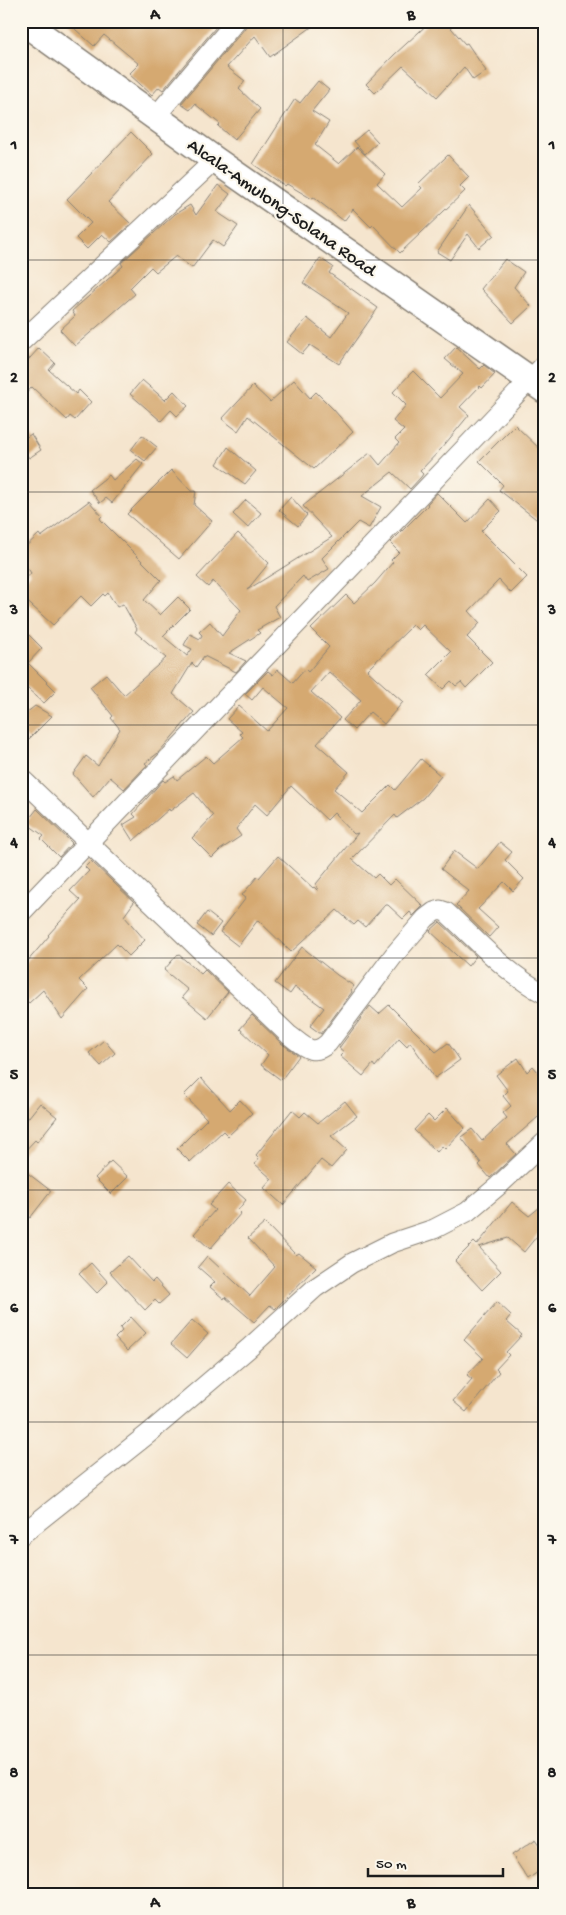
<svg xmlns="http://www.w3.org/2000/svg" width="566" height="1915" viewBox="0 0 566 1915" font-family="'Gochi Hand',sans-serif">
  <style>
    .building { fill: #d5a971 }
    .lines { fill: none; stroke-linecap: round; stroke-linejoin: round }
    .minor-casing { stroke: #888075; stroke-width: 21 }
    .secondary-casing { stroke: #888075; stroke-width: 29 }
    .minor { stroke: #fff; stroke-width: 19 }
    .secondary { stroke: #fff; stroke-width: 26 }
    .grid { fill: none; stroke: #1c1c1c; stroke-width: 1; stroke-opacity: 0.55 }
    .labels { text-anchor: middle; stroke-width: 4.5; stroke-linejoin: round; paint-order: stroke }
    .street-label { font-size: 19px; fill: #1c1c1c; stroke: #fbf7ec }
    .neatline { fill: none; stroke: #1c1c1c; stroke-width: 2 }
    .grid-label { font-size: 16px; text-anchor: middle; font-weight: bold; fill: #1c1c1c }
  </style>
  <rect width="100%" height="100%" fill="#fbf7ec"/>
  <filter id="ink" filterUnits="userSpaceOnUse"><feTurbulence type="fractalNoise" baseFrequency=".02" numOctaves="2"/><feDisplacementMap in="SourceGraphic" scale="10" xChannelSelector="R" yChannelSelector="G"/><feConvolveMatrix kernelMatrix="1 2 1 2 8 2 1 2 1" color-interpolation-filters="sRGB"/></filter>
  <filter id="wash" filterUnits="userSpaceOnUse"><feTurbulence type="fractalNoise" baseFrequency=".0096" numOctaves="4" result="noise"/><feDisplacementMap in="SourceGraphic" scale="20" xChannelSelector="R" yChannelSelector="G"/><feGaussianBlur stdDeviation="1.12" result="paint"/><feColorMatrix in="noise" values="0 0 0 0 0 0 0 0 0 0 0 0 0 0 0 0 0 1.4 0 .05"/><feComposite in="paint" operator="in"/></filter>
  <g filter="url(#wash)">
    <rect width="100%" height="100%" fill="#f5e5ce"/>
    <g id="blocks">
      <g class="building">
        <path d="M66 21H221L163 90 159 87 152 95 129 74 139 64 104 35 94 46Z"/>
        <path d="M247 21H320L270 57 255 36 227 67 245 81 239 89 260 109 234 140 218 126 220 124 195 104 190 110 181 104 245 28Z"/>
        <path d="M431 21H445L465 44 467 43 486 71 473 80 464 67 437 97 403 66 375 93 366 84 394 55Z"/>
        <path d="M318 81 329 90 312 111 329 122 315 145 339 164 357 147 385 174 377 183 402 207 422 188 418 184 448 155 469 177 460 186 465 191 400 253 373 225 371 227 353 209 344 221 313 197 312 199 287 184 285 186 253 164 295 99 300 103Z"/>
        <path d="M367 130 378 142 365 154 354 141Z"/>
        <path d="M131 132 153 154 108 202 131 224 111 242 102 234 87 249 76 238 91 223 67 199Z"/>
        <path d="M218 185 230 194 217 212 238 226 223 247 213 240 192 268 176 256 156 272 151 267 130 288 135 294 75 346 60 330 75 316 72 311 123 266 121 263 175 214 190 205 196 215Z"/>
        <path d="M469 205 494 235 479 248 468 234 450 260 437 252Z"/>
        <path d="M320 258 333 267 329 273 378 308 339 364 310 345 302 354 287 342 307 318 331 337 348 313 303 283Z"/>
        <path d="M505 259 524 272 514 287 531 306 513 323 481 289Z"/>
        <path d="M456 347 480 369 484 365 495 374 482 388 480 386 460 407 469 415 441 449 420 471 423 474 421 477 410 489 392 472 362 496 381 507 369 528 358 522 322 558 329 569 307 582 303 576 274 606 280 617 257 630 260 633 229 653 246 661 236 672 204 656 196 667 192 663 173 694 194 712 158 753 145 763 147 765 124 789 110 777 93 797 73 774 86 756 98 766 120 729 111 718 113 716 90 687 106 674 124 695 166 658 135 632 137 629 123 604 117 607 108 593 105 596 103 594 91 606 81 596 53 625 21 596V585L31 573 21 558V551L39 534 41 537 89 501 102 516 100 518 101 520 161 580 144 600 160 615 178 597 190 609 163 636 187 656 192 649 184 645 190 634 200 639 202 635 199 632 210 622 222 636 241 610 213 581 208 587 197 577 238 533 269 563 247 590 332 537 303 506 370 453 380 465 399 443 395 439 404 430 393 421 406 405 393 392 413 371 440 398 463 374 445 359Z"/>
        <path d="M39 348 55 363 49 370 76 394 79 390 91 402 75 420 70 416 67 420 32 387 21 399V368Z"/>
        <path d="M142 380 165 400 174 391 188 406 177 416 171 410 161 421 130 394Z"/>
        <path d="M294 380 310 398 316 392 333 409 353 432 314 469 248 416 238 431 222 419 253 386 270 402Z"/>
        <path d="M515 425 545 454V526L499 490 503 485 479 461Z"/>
        <path d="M31 434 41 450 29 458 21 447V441Z"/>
        <path d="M142 435 157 447 145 461 131 450Z"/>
        <path d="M228 447 256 471 245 484 217 464Z"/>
        <path d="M137 459 143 464 112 503 106 498 100 503 90 490 109 475 113 480Z"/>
        <path d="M171 470 191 491H196L194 505 212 521 179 559 127 514Z"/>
        <path d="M437 493 467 523 490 499 501 511 481 531 527 577 511 593 499 580 469 611 480 623 467 637 492 662 466 688 461 682 456 686 451 681 443 689 428 675 451 652 423 625 418 630 413 625 367 670 403 702 384 724 370 712 354 730 343 720 361 700 329 672 311 692 340 718 317 744 349 772 334 789 362 813 390 785 395 790 421 759 441 776 423 798 397 818 395 815 352 859 374 878 378 874 389 885 395 879 423 906 413 916 410 912 403 919 388 905H385L365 927 358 921 354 925 337 910 291 952 258 920 238 946 220 932 246 898 242 895 257 877 259 878 278 856 313 888 314 887 318 891 316 884 358 833 354 834 334 813 327 820 291 786 267 815 255 804 236 829 241 836 220 850 212 858 192 838 213 816 194 793 170 811 169 809 133 841 123 825 136 817 133 814 163 780 165 782 174 776 177 780 206 756 213 763 243 737 240 734 242 732 227 719 239 706 267 731 288 708 263 687 252 700 245 694 268 671 273 675 277 669 293 683 305 669 308 672 329 647 311 629 346 595 354 603 375 583 393 562 391 560 399 552 390 543 428 505 427 504Z"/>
        <path d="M291 497 307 515 298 526 279 510Z"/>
        <path d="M246 500 261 513 248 528 233 514Z"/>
        <path d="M29 635 42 648 28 663 56 691 44 703 21 683V643Z"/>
        <path d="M35 706 52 716 28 740 21 730V717Z"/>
        <path d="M37 809 72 843 59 857 41 839 44 836 26 823Z"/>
        <path d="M500 842 512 852 505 860 524 879 513 891 504 882 478 909 498 927 489 937 456 905 469 891 441 869 454 851 478 869Z"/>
        <path d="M91 861 134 902 124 916 145 940 129 956 117 944 79 980 88 989 62 1019 43 990 29 1003 21 995V969L49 936 48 935 80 900 70 891 89 871 85 867Z"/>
        <path d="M207 912 221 923 211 936 197 925Z"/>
        <path d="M440 922 476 956 468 966 430 931Z"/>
        <path d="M302 947 337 975 354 986 351 990 352 992 321 1034 310 1026 324 1008 295 987 290 994 275 983Z"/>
        <path d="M178 954 201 974 205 970 228 992 207 1018 182 997 188 990 164 970Z"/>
        <path d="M389 1005 436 1052 448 1043 460 1060 435 1078 410 1042 407 1046 399 1038 375 1067 373 1064 363 1076 340 1056 344 1052 339 1048 370 1006 379 1014Z"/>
        <path d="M252 1015 281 1043 299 1056 281 1080 261 1065 268 1055 240 1029Z"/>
        <path d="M104 1040 115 1053 101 1066 89 1053Z"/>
        <path d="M518 1058 527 1072 533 1066 545 1080V1111L507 1144 516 1154 490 1178 479 1165 481 1163 461 1137 472 1129 482 1141 507 1118 503 1113 511 1106 503 1096 508 1091 496 1075Z"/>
        <path d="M201 1078 230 1110 240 1100 252 1113 228 1136 223 1131 190 1162 177 1149 207 1119 184 1095Z"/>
        <path d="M345 1101 357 1116 331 1136 347 1150 331 1168 321 1160 283 1205 264 1188 272 1179 255 1164 259 1158 256 1155 292 1110 300 1117 305 1112 318 1123Z"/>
        <path d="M40 1103 57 1117 37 1142 35 1140 21 1155V1127Z"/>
        <path d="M447 1108 465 1128 445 1149 442 1146 437 1152 414 1130 428 1115 434 1121Z"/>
        <path d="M111 1161 128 1177 111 1194 95 1178Z"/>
        <path d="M21 1168 51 1191 30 1218 21 1211Z"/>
        <path d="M228 1184 246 1200 238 1210 241 1213 210 1249 194 1234 215 1210 209 1205Z"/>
        <path d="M512 1202 529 1216 545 1203V1226L524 1252 508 1238 479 1247 501 1271 482 1290 455 1261 474 1242 477 1245Z"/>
        <path d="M265 1223 296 1255 299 1253 316 1267 275 1309 270 1305 254 1322 225 1297 224 1299 210 1287 215 1282 198 1267 207 1256 250 1296 275 1267 248 1238Z"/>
        <path d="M128 1256 152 1282 155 1279 169 1295 159 1304 155 1300 145 1310 110 1272Z"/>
        <path d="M91 1263 108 1282 97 1293 79 1274Z"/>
        <path d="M497 1302 511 1315 506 1321 522 1335 506 1352 509 1355 496 1369 499 1372 466 1412 453 1401 472 1379 467 1375 483 1358 464 1340Z"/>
        <path d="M131 1317 146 1333 127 1351 115 1338 122 1331 120 1328Z"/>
        <path d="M192 1320 208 1334 187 1358 171 1344Z"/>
        <path d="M536 1839 545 1852V1867L528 1879 512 1855Z"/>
      </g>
    </g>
  </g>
  <g filter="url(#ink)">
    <use href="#blocks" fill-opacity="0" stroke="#888075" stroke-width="1"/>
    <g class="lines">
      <g class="minor-casing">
        <g id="minor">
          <path d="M156 116 236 21"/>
          <path d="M21 342 215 160"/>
          <path d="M21 778 289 1035C303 1045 312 1058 328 1043L394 955 426 918 434 912 440 910 446 912C478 941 506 974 545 994"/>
          <path d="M21 913 545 364"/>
          <path d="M21 1535 148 1434 249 1348 315 1288 352 1263 392 1243 434 1229 467 1212 498 1186 545 1142"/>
        </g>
      </g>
      <g class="secondary-casing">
        <path id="secondary" d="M22 21 215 160 545 390"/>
      </g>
      <use href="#minor" class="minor"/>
      <use href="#secondary" class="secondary"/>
    </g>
  </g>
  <path class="grid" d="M283 21V1894M21 260H545M21 492H545M21 725H545M21 958H545M21 1190H545M21 1422H545M21 1655H545"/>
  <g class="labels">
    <g class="street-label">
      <text transform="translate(283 206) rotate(35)" y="7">Alcala-Amulong-Solana Road</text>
    </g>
  </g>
  <rect width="566" height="1915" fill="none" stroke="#fbf7ec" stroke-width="55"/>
  <path d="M368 1868v8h135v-8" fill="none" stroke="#1c1c1c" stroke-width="2.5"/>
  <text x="376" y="1868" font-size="15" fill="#1c1c1c" stroke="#fbf7ec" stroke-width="4" paint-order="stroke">50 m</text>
  <rect x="28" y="28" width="510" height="1860" class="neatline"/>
  <g class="grid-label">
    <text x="155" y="19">A</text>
    <text x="411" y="19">B</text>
    <text x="14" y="149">1</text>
    <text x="552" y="149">1</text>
    <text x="14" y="382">2</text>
    <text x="552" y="382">2</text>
    <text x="14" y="614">3</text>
    <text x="552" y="614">3</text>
    <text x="14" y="847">4</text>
    <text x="552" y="847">4</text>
    <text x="14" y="1079">5</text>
    <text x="552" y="1079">5</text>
    <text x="14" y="1312">6</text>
    <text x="552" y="1312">6</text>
    <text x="14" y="1544">7</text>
    <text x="552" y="1544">7</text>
    <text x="14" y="1777">8</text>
    <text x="552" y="1777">8</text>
    <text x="155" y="1907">A</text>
    <text x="411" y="1907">B</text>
  </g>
</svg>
